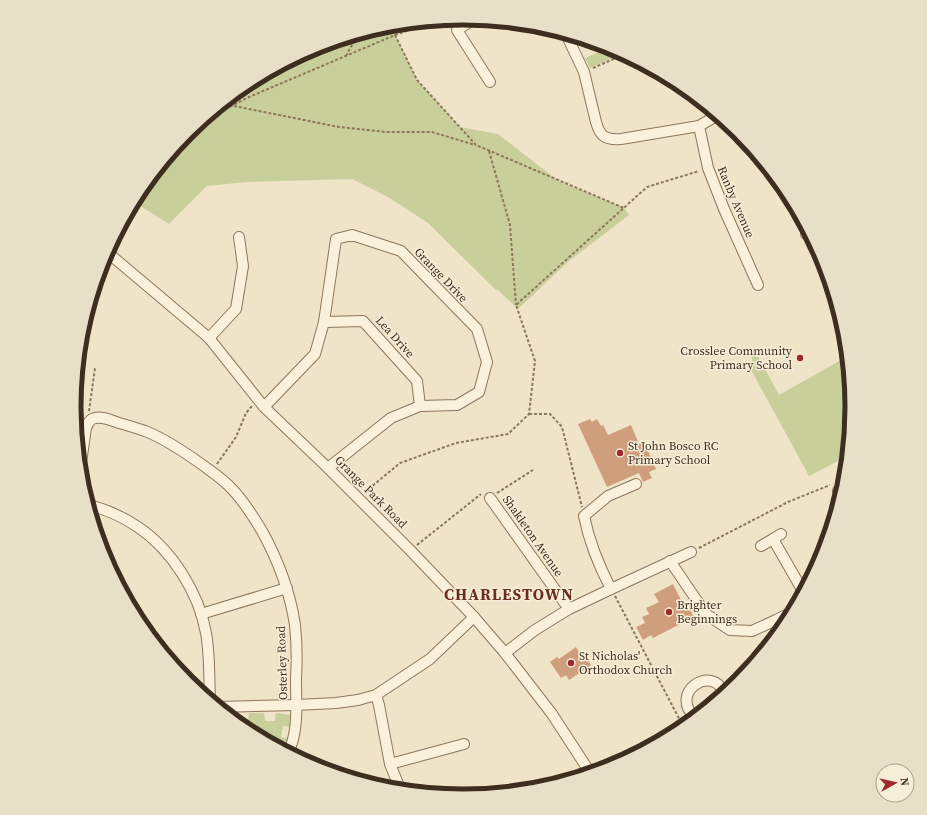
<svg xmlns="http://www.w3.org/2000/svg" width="927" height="815" viewBox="0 0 927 815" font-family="'Source Serif 4',serif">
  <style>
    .green { fill: #c9cf9b }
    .building { fill: #cf9f7d }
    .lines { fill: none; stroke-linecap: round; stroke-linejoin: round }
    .minor-casing { stroke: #8d765c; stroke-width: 12 }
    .path { stroke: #8d765c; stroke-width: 2; stroke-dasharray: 3 2; stroke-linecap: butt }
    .minor { stroke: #faf1dc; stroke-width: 10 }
    .poi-dot { fill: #9e2a2b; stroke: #f7eed8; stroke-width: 1.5 }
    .labels { text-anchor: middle; stroke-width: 3; stroke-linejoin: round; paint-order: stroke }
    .street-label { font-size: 12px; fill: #3d2e20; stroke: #f7eed8 }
    .poi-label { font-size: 12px; fill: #3d2e20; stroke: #f7eed8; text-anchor: start }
    .district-label { font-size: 16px; font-weight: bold; letter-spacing: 1px; fill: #6b2e1e; stroke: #f7eed8 }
    .rim { fill: none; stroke: #3d2e20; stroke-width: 5 }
  </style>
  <rect width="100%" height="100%" fill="#f0e4c8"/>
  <g class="green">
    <path d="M404 24 395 35 417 80 460 127 498 134 557 180 624 208 629 215 569 261 518 309 497 289V291L428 223 388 197 352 179 247 182 207 186 169 224 134 202 140 191 188 132 247 84 315 48 388 25Z"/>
    <path d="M611 47 624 53 590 68 585 58Z"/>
    <path d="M753 347 779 395 848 356 853 408 848 456 809 476 751 370Z"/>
    <path d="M249 713H264L265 721H275L276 713 291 715 292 727 283 726 281 737 291 739 285 751 247 731 225 714H237V721L248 720Z"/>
  </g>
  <g class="building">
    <path d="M590 419 592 422 597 419 601 426 603 425 608 435 631 425 639 444 644 442 656 469 649 472 652 478 643 482 639 473 607 487 578 424Z"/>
    <path d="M673 584 686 610 689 608 694 617 653 638 651 635 643 640 636 627 645 623 642 617 649 614 646 608 659 602 654 594Z"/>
    <path d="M576 647 580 654 583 652 591 665 569 680 566 675 561 678 550 662 557 657 559 659Z"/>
  </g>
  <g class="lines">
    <g class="minor-casing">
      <g id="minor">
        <path d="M474 19 457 30 490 82"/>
        <path d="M566 34 584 72 596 122C600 137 606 140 621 139L699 126 711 119 716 114"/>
        <path d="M699 126 708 168 724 209 758 285"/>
        <path d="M806 234H810"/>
        <path d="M107 252 209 338 264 407 328 468 410 550 474 617 505 653 552 714 591 774"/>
        <path d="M324 322 363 321 417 381 420 406"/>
        <path d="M209 338 236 309 243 266 239 237"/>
        <path d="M264 407 315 354 324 322 336 239 352 235 401 251 477 329 487 362 479 392 457 405 420 406 391 418 328 468"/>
        <path d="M80 470 86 428C87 425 89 421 92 419 100 415 111 420 119 423 127 425 136 428 145 431 166 439 186 453 204 466 212 472 221 478 228 485 241 497 253 516 262 531 278 560 290 592 295 625 297 643 297 661 296 679 296 702 299 732 288 753"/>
        <path d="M838 491 842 496"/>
        <path d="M490 498 569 609"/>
        <path d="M88 505C106 509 123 517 138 527 172 550 199 593 206 633 210 655 209 678 210 701"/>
        <path d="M773 539 804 593"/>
        <path d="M761 546 773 539 781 534"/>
        <path d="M670 561 706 614 730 630 752 631 776 620 794 611"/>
        <path d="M611 589C599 566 589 541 584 516L608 496 636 484"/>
        <path d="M201 614 287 588"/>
        <path d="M505 653 535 630 569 609 611 589 691 552"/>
        <path d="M376 695 379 705 390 764 401 791"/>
        <path d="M217 707 296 705 336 703 358 700 376 695 430 659 474 617"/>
        <path d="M696 718C667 694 712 662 725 694"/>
        <path d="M390 764 464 744"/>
      </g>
    </g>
    <g class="path">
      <path d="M396 25 395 35 417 80 476 145 624 208"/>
      <path d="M346 56 353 43 363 33"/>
      <path d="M593 68 625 54"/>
      <path d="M234 106 339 127 387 132H432L475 145"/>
      <path d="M203 120 249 97 395 35 436 21 448 26"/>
      <path d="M489 151 510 225 516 305"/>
      <path d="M89 411 95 368"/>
      <path d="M529 414H550L562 427 582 507"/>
      <path d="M217 464 236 437 246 413 252 406"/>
      <path d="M840 481 846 478"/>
      <path d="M365 492 400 463 456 443 508 434 529 414 535 361 516 305 647 187 699 171"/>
      <path d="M497 493 533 470"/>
      <path d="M417 545 481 494"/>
      <path d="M699 548 788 502 830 485"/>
      <path d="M615 596 684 728"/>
      <path d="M775 638 776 630"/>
    </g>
    <use href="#minor" class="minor"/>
  </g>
  <g class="poi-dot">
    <circle cx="800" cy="358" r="4"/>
    <circle cx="620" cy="453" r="4"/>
    <circle cx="669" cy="612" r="4"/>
    <circle cx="571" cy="663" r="4"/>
  </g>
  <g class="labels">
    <g class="street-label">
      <text transform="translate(736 202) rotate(67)" y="4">Ranby Avenue</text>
      <text transform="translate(441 275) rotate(46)" y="4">Grange Drive</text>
      <text transform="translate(395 337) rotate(48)" y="4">Lea Drive</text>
      <text transform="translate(371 492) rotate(45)" y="4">Grange Park Road</text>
      <text transform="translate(533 536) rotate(55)" y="4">Shakleton Avenue</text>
      <text transform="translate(282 663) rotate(-92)" y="4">Osterley Road</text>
    </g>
    <g class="poi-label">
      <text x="792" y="355" text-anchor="end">Crosslee Community<tspan x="792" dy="14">Primary School</tspan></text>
      <text x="628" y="450">St John Bosco RC<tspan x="628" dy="14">Primary School</tspan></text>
      <text x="677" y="609">Brighter<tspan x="677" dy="14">Beginnings</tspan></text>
      <text x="579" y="660">St Nicholas'<tspan x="579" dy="14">Orthodox Church</tspan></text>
    </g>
    <g class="district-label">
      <text x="509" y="600">CHARLESTOWN</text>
    </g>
  </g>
  <path d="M0 0H927V815H0ZM81 407a382 382 0 1 1 764 0a382 382 0 1 1-764 0Z" fill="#e8dfc9" fill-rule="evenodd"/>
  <path class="rim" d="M81 407a382 382 0 1 1 764 0a382 382 0 1 1-764 0Z"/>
  <g transform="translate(895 783) rotate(82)"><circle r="19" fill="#f7eed8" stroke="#ada18e"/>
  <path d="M0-3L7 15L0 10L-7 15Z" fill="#9e2a2b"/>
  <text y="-6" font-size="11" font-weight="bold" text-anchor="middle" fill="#3d2e20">N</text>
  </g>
</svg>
